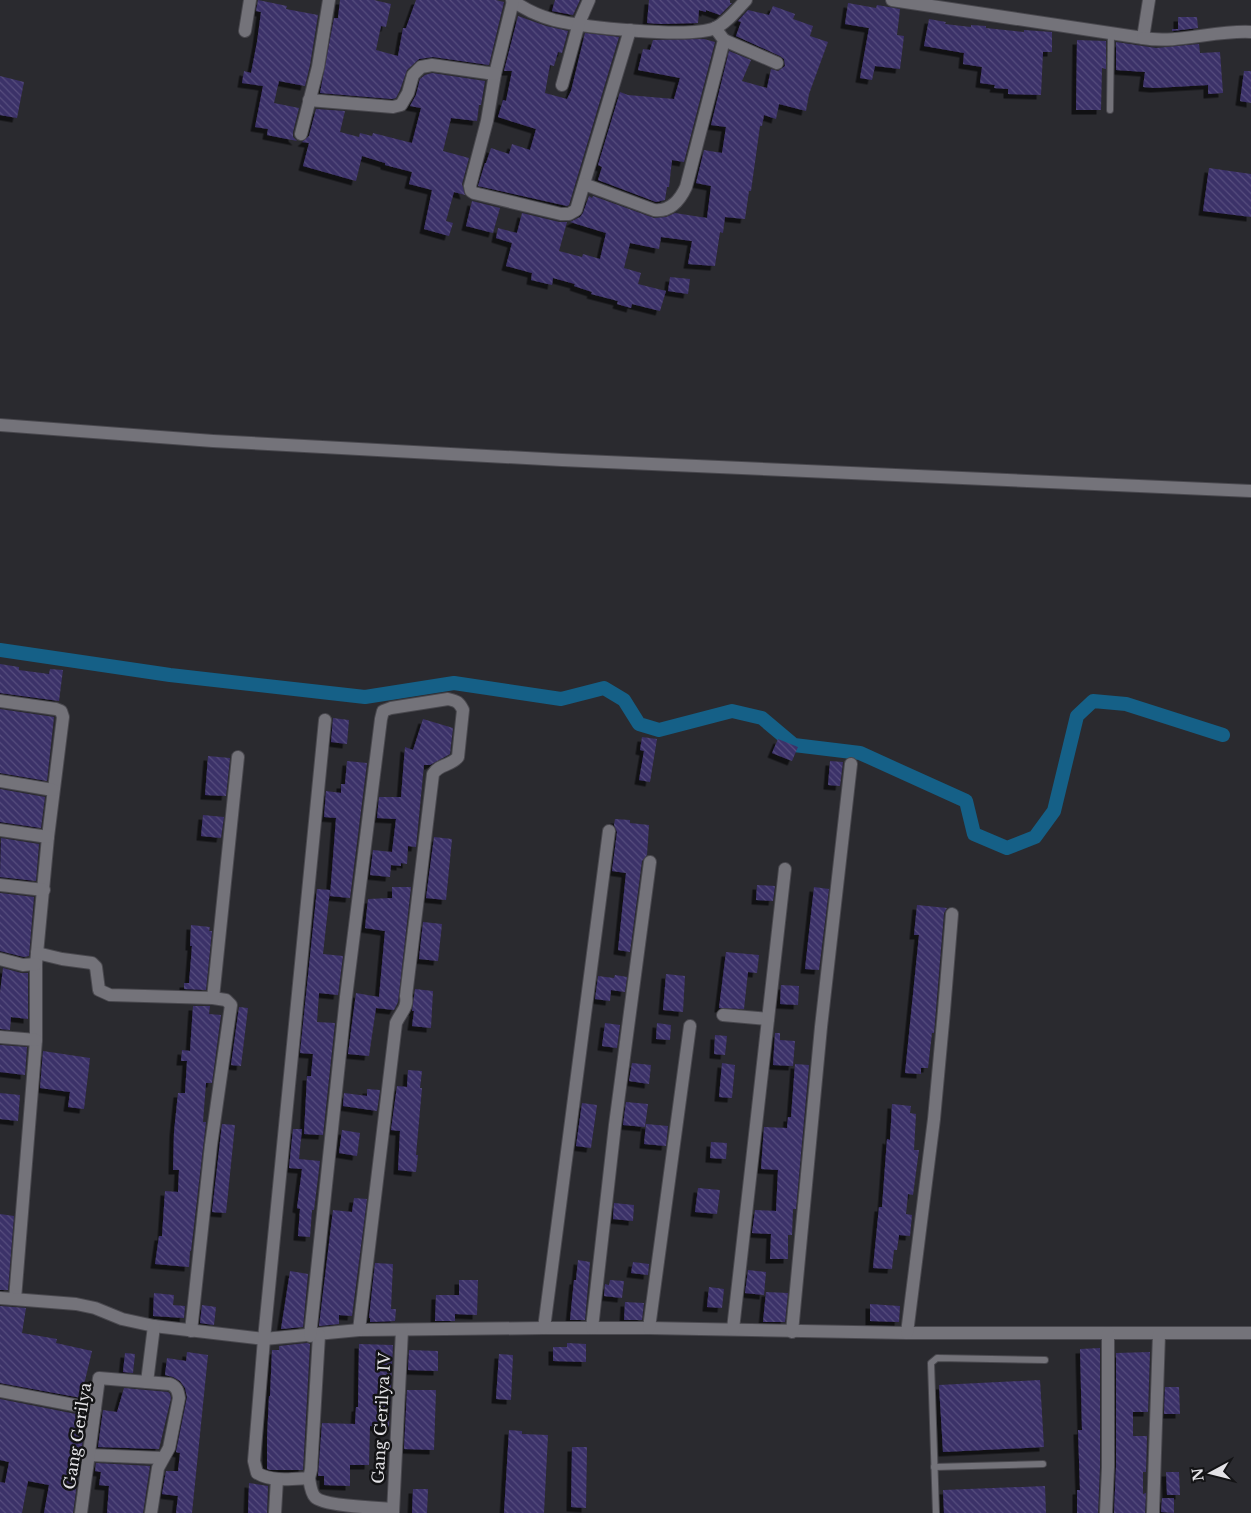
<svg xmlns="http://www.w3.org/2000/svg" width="1251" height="1513" viewBox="0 0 1251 1513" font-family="'Libre Baskerville',serif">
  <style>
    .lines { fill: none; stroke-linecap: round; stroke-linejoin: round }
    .canal { stroke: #156087; stroke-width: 14 }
    .building { fill: url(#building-back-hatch); filter: url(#shadow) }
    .lane-casing { stroke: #49484e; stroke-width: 8 }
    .street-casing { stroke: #49484e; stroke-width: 14 }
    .lane { stroke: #74737a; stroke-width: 6 }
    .street { stroke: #74737a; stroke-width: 12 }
    .labels { text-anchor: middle; stroke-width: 5; stroke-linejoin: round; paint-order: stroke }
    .street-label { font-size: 16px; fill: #e3e2e6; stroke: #131315 }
  </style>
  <defs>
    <pattern id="building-back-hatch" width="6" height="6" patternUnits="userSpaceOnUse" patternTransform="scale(1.25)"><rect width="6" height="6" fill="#3b3068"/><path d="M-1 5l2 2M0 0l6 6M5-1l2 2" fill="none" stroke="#574e7e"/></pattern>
    <filter id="shadow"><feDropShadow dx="-4.5" dy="4.5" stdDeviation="0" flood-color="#0009"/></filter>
  </defs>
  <rect width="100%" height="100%" fill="#2a2a2f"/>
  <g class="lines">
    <path class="canal" d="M0 650 170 675 365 697 454 683 561 699 604 688 624 700 639 724 659 730 732 711 762 718 794 745 860 753 966 801 974 834 1007 848 1035 837 1054 811 1077 716 1093 701 1126 704 1223 735"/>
  </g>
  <g class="building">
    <path d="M258 0 287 6 286 9 318 15 310 65 305 86 279 81 274 103 299 108 293 132V137L297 141 267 135 268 129 255 127 263 86 242 83 244 71 251 73 257 42 261 12 256 11Z"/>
    <path d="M340 0H374L391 4 386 27 381 26 376 50 398 56 403 28H406L416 0H496L504 2 489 65 433 57 419 59 407 70 400 90 396 98 392 99 320 93 334 18H338Z"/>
    <path d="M555 0H580L573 15 552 11Z"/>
    <path d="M649 0H730V3H732L720 15 706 10V12L699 10 698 23 661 24 647 23Z"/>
    <path d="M848 3 876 8 877 5 900 9 897 35 904 36 900 69 875 66 872 80 860 78 869 28 845 24Z"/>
    <path d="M773 6 795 14 793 19 813 26 810 36 828 42 809 94 806 111 779 104 776 119 764 115 762 126H760L751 191H749L745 219 725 217 723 233 720 232 715 266 688 264 692 241 661 237 659 249 630 243 624 268 641 273 638 284 666 291 660 311 632 304 631 308 617 304 618 301 591 294 592 292 574 286 575 284 553 278 552 285 531 280 532 273 506 266 512 243 496 238 498 228 517 233 522 213 559 222H567L559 251 582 257 583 254 600 259 606 233 570 222 580 217 583 213 589 196 592 198 593 196 654 218 666 217 675 213 707 218 711 186 696 183 704 150 722 153 726 127 711 125 729 51 751 60 742 81 767 88 771 69 778 71 785 66 784 59 780 56 736 36 741 22 738 21 748 10 769 15Z"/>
    <path d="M518 16 546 26 568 31 562 53 558 52 554 66 550 65 545 93 567 99 571 91 585 33 619 37 569 205 567 206 478 186 485 163H486L491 148 509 154 512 144 530 150 536 129 498 117 503 100 506 101 512 71H504Z"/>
    <path d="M1178 17H1197L1198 28 1172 31V29H1178Z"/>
    <path d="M929 19 946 22 945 24 971 27V25L986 26V28L1024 32V30L1052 32V52H1043L1041 95 1008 94V89L994 88 995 85 980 83 982 67 963 64 964 53 924 46Z"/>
    <path d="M704 39 715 42 684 162 672 160 669 187H667L665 200 656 202 598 180 602 167 598 165 620 92 628 95 674 99 680 78 638 70 643 49 650 50 653 40Z"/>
    <path d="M1077 40 1106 41V69L1102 68 1101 110H1076Z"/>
    <path d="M1116 42 1156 48 1199 44 1200 53 1220 52 1223 93 1208 94V85L1155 88 1143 87 1145 72 1116 70Z"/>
    <path d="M1244 71H1251V103L1240 101Z"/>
    <path d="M432 73 485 81 481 105H479L477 121 451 118 443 151 469 158 462 184 465 195 454 192 446 221 453 223 449 236 424 229 432 190 409 184 412 172 385 165V163L362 156 356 181 303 166 309 143 302 142 309 136 316 109 345 111 340 132 359 137 360 133 372 136 373 133 412 143 421 108 410 106 416 95 420 79 425 75Z"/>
    <path d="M0 76 24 82 17 118 0 115Z"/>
    <path d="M1209 168 1251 174V217L1203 211Z"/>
    <path d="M472 201 500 208 493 233 466 226Z"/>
    <path d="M670 277 690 279 688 294 668 291Z"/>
    <path d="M0 664 19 667V670L49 674 50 669 63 670 59 701 0 693Z"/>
    <path d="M0 709 54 717 47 781 0 773Z"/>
    <path d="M333 718 349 720 347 744 331 742Z"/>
    <path d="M423 719 453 728 450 754 430 765H424L416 847 408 846 407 864 401 863V866L391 865 390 877 370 875 373 850 392 852 396 819 377 818 379 797H401L405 747 413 750Z"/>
    <path d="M642 737 657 739 650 782 639 780 644 751 640 750Z"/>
    <path d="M778 739 798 747 792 761 772 753Z"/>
    <path d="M208 756 230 758 226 796 205 795Z"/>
    <path d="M347 761 367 763 350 898 330 896 336 818 324 817 326 791 341 793V784H345Z"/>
    <path d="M830 761 843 762 840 786 828 785Z"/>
    <path d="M0 789 45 797 41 828 0 822Z"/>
    <path d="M203 815 224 817 221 838 201 836Z"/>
    <path d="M615 819 630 820V823L649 825 647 855 642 861 630 952 618 950 626 873 612 871 617 832 614 825Z"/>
    <path d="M434 837 452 839 446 900 426 898Z"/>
    <path d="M1 838 39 844 36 881 0 877Z"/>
    <path d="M757 885 775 886 773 901 756 900Z"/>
    <path d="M392 887H411L398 1002 394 1010 376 1008 369 1056 348 1054 356 993 379 997 385 931 365 928 368 899 392 898Z"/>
    <path d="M814 887 829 889 819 970 805 969Z"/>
    <path d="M317 889 330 890 323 954 343 956 338 995 319 993 317 1022 335 1023 323 1135 304 1134 307 1076H311L313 1054 300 1053Z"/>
    <path d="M0 893 34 897 29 956 24 957 0 951Z"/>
    <path d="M917 905 947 908 944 913 934 1033H932L928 1068H921V1074L905 1073 919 935H914Z"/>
    <path d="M423 922 442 924 438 961 419 959Z"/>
    <path d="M191 925 210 927 209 931H212L206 990 184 989V983H189L192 946H190Z"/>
    <path d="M726 952 759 955 757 973 748 972 744 1009 719 1008Z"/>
    <path d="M3 968 21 973H28V1019L11 1017 10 1030 0 1029V993Z"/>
    <path d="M666 974 685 976 683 1012 663 1010Z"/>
    <path d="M615 975 627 977 625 992 611 990 610 1001 595 999 598 976 614 978Z"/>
    <path d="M781 985 799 986 798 1005 780 1004Z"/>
    <path d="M415 989 433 991 431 1028 412 1026 414 1011H412Z"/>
    <path d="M193 1006H210L209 1014 221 1015 212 1083H206L203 1122H206L191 1251H190L189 1267 155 1264 159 1236H162L165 1191 178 1192 179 1170H173L174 1132 178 1093H185L187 1061H181L182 1050 190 1051Z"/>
    <path d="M239 1007 248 1008 241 1066 231 1065Z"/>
    <path d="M605 1023 620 1025 617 1048 602 1046Z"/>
    <path d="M657 1023 671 1025 670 1040 656 1039Z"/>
    <path d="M775 1033H780V1040L795 1041 793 1066 773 1065Z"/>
    <path d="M715 1035 727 1036 725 1055 714 1054Z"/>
    <path d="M0 1045 27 1047 25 1075 0 1072Z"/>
    <path d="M43 1051 90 1058 84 1109 68 1107 70 1092 40 1088Z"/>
    <path d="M632 1063 651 1065 649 1084 629 1081Z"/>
    <path d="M722 1063 735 1065 732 1098 719 1097Z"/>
    <path d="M795 1064 809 1065 796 1209H793L792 1235H788V1259H770L771 1234 752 1233 755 1210 776 1211 778 1170 761 1169 764 1127 787 1128 788 1117H791Z"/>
    <path d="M408 1070 422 1071 420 1088H422L416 1155H418L416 1172 398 1170 400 1131 391 1130 397 1086 407 1087Z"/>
    <path d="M367 1089 380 1090 377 1111 343 1106 344 1093 367 1096Z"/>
    <path d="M0 1093 20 1095 18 1121 0 1119Z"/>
    <path d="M626 1102 648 1104 645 1127 623 1125Z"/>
    <path d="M582 1103 597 1105 591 1148 576 1146Z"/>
    <path d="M892 1104 911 1106 910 1113 916 1114 914 1150H919L913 1195 908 1194 906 1214 912 1215 910 1236 899 1235 897 1250H894L892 1269 873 1268 879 1207H882L887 1139 890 1140Z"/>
    <path d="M222 1124 235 1125 226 1213 212 1212Z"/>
    <path d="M646 1124 668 1126 666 1146 644 1144Z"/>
    <path d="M293 1129H302L299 1159 320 1161 314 1210H312L310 1237 298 1236 300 1209 297 1208 302 1169 289 1168Z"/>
    <path d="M342 1130 360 1133 357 1156 339 1153Z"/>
    <path d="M711 1142 727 1143 726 1159 710 1158Z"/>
    <path d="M698 1188 720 1190 717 1214 695 1212Z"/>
    <path d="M354 1198 367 1199 352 1316 339 1315V1324L319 1326 333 1210 352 1212Z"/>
    <path d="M614 1203 634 1205 633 1221 613 1219Z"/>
    <path d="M0 1214 14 1216 8 1290H0Z"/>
    <path d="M578 1260 590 1262 585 1320H570L574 1280H576Z"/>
    <path d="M633 1262 649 1264 648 1275 631 1273Z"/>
    <path d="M375 1263 393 1264 391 1309H396L395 1321 370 1322V1318H369Z"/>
    <path d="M748 1270 766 1272 764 1295 745 1293Z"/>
    <path d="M290 1271 308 1274 303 1327 281 1329Z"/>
    <path d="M459 1280H478L477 1315 455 1314V1321H435L436 1295H459Z"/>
    <path d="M610 1280 624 1281 622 1298 604 1296 605 1284 609 1285Z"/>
    <path d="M709 1287 724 1289 722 1308 707 1307Z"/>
    <path d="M766 1292 788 1293 785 1322H763Z"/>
    <path d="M154 1293 174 1295 173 1305 185 1306 184 1318 153 1316Z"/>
    <path d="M625 1302 644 1303 642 1320H624Z"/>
    <path d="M870 1304 900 1306 899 1322 870 1321Z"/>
    <path d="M202 1305 216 1307 214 1325 200 1323Z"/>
    <path d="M0 1306 26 1308 22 1333 57 1339 56 1343 92 1351 82 1393 88 1395 87 1399 0 1383Z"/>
    <path d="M307 1343 310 1344 303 1470H271L267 1469V1438L269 1396H270L272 1350H279V1346Z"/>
    <path d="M567 1343 586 1344V1362L553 1361V1347H567Z"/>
    <path d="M359 1344 393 1345 389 1427 370 1426 369 1465H350V1486L324 1485V1476H318L322 1423 355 1424 356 1407H358Z"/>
    <path d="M1100 1348V1467L1098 1513H1077V1490H1080L1078 1430H1082L1080 1349Z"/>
    <path d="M409 1350 438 1351V1371L408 1370Z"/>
    <path d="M187 1352 208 1355 192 1513H176L178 1496 162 1494 166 1471H178L180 1453 176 1452 187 1397 185 1388 180 1381 173 1377 165 1375 167 1358 186 1361Z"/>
    <path d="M1150 1352 1148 1412H1133V1436H1147L1146 1472H1143V1494L1146 1493 1145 1513H1114L1116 1467V1353Z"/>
    <path d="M125 1353 135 1354 133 1373 123 1372Z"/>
    <path d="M499 1354 513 1355 511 1400 496 1399Z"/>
    <path d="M1040 1380 1044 1447 943 1452 939 1385Z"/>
    <path d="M1165 1387H1179L1180 1414H1164Z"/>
    <path d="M124 1388 168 1392 170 1394 171 1398 159 1449 98 1447 103 1410 117 1412Z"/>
    <path d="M407 1390H436L434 1450 404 1449Z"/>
    <path d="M0 1399 86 1416 73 1513H44L49 1485 28 1481 22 1513H0V1482L5 1483 9 1462 0 1460Z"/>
    <path d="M509 1430 522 1431V1434L548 1435 544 1513H504Z"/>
    <path d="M572 1447H587L586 1508 571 1507Z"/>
    <path d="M96 1463 150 1466 143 1513H107L109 1486 99 1485 101 1472 95 1471Z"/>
    <path d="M1166 1472H1179L1180 1495H1167Z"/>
    <path d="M249 1483 268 1486 267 1513H248Z"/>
    <path d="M1045 1486 1046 1513H944L943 1490Z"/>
    <path d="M413 1489H428L427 1513H412Z"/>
    <path d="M1162 1498H1174V1513L1161 1512Z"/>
  </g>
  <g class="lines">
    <g class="lane-casing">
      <g id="lane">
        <path d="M1110 110 1111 34"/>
        <path d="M934 1467 1043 1464"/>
        <path d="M936 1513 931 1363 937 1358 1045 1360"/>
      </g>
    </g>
    <g class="street-casing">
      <g id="street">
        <path d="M512 0C524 9 539 16 554 20 583 27 689 39 715 28 727 23 737 9 746 0"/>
        <path d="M892 0 1143 38 1149 0"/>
        <path d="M513 1 495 74 487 121 470 186 471 191 474 193 561 214H569L576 210 630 30"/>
        <path d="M245 31 250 0"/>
        <path d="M1143 38C1178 44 1215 30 1251 32"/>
        <path d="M724 40 777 63"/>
        <path d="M562 85 579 23 589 0"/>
        <path d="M309 100 393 107 401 105 408 93 413 75 421 67 432 65 495 74"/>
        <path d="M301 134 318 67 329 0"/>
        <path d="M584 184 654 210C670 212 680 200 686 187L724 40 715 28"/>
        <path d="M0 425 213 441 562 460 1251 491"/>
        <path d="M0 701 56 709 61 711 63 717 48 837 36 964V1040L15 1299"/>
        <path d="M0 781 53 790"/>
        <path d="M0 830 48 837"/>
        <path d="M0 885 44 890"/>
        <path d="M37 953 62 959 92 963 96 967 99 990 110 995 213 998 226 1000 231 1005 211 1145 191 1331"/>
        <path d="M0 959 23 965 36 964"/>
        <path d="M213 998 238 757"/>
        <path d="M723 1015 768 1019"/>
        <path d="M0 1037 36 1040"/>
        <path d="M0 1298 76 1304 95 1308 122 1319 154 1326 264 1339 359 1330 544 1328H649L907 1333H1251"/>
        <path d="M544 1328 609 831"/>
        <path d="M592 1328 615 1125 650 862"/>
        <path d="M649 1328 690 1026"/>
        <path d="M733 1329 785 869"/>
        <path d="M792 1332 821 1027 851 764"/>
        <path d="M907 1333 934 1119 944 1011 952 914"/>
        <path d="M319 1335 311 1470 309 1478C292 1479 272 1482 257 1473L254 1461 264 1339 325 720"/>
        <path d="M310 1336 346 997 381 719 383 711 391 708 448 699C457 701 459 702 463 710L458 757C451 766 439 764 433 774L406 996C408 1008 401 1012 396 1023L359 1330"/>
        <path d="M147 1382 154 1326"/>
        <path d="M0 1391 95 1409"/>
        <path d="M89 1455 163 1458"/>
        <path d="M309 1478C310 1484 311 1493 315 1497 323 1506 379 1508 393 1509"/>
        <path d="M81 1513 99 1378 170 1384C177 1387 178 1391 179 1398L169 1448 158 1468 151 1513"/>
        <path d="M275 1513 277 1479"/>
        <path d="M393 1513 402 1330"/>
        <path d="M1106 1513 1108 1467V1333"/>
        <path d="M1153 1513 1159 1334"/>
      </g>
    </g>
    <use href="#lane" class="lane"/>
    <use href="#street" class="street"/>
  </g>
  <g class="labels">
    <g class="street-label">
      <text transform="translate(381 1418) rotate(-87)" y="6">Gang Gerilya IV</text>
      <text transform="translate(77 1436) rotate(-81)" y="6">Gang Gerilya</text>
    </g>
  </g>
  <g transform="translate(1211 1473) rotate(263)" stroke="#131315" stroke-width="4" paint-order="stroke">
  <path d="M0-4L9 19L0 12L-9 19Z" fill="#e3e2e6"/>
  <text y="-8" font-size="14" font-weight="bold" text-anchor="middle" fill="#e3e2e6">N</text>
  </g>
</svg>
